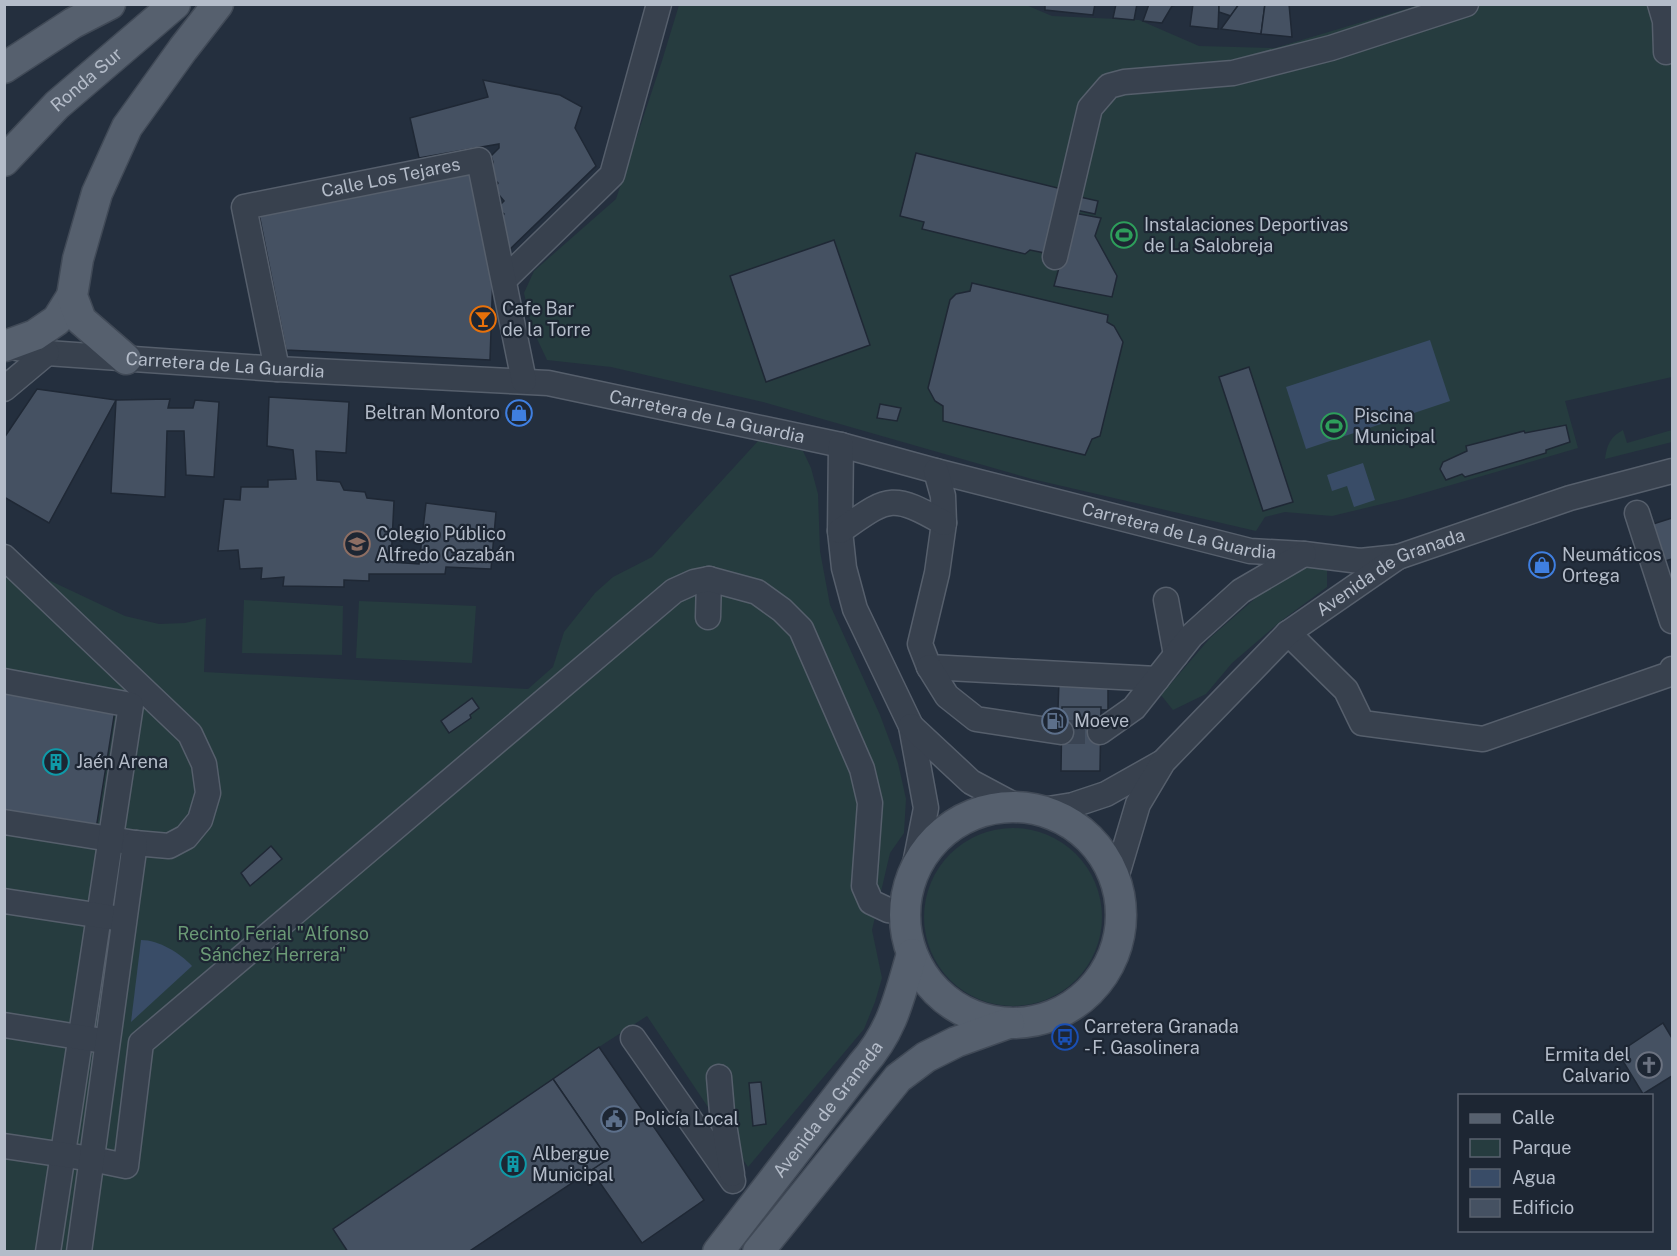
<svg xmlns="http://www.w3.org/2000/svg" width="1677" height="1256" viewBox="0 0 1677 1256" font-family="'Public Sans',sans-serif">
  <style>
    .green { fill: #263c3f }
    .water { fill: #394c67 }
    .building { fill: #455162; stroke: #1f2835; stroke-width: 1.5 }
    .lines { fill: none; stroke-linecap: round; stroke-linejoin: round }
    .minor-tunnel { stroke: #3a4453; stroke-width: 24; stroke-dasharray: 24 12; stroke-linecap: butt }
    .minor-casing { stroke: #565f6c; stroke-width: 27 }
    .major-casing { stroke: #414a57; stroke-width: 33 }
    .minor { stroke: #38414e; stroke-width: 24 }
    .major { stroke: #56606e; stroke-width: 30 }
    .labels { text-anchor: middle; stroke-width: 4.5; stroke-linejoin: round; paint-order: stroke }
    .street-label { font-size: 18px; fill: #b4bcc9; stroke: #1d2633 }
    .poi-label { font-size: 18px; fill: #b4bcc9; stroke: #1d2633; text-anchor: start }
    .park-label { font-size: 18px; fill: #6b9a76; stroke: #1d2633 }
  </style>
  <rect width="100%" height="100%" fill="#242f3e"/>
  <g class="green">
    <path d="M679 5H1026L1052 16 1139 20 1199 46 1275 48 1419 5H1672V377L1565 401 1578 448 1403 499 1332 516 1285 512 1265 517 1256 531 1032 479 763 402 611 367 547 360 532 328 524 293 534 271 616 199 661 64Z"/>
    <path d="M1623 430 1627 443 1672 430V442L1605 459C1607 445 1610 437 1623 430Z"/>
    <path d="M758 441 803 451 811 468 818 494 820 551 830 605 880 715 898 763 906 799 904 833 890 853 872 930 882 978 875 1002 864 1029 748 1167 647 1016 599 1047 333 1229 348 1251 5 1252V567L38 575 125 616 159 624 185 623 206 618 204 672 528 689 553 667 564 632 595 593 613 577 652 557Z"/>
    <path d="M1308 563 1327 568V587L1281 621 1232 663 1206 694 1173 710 1161 695 1211 637 1283 574Z"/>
    <path d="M244 600 343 606 342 655 242 653Z"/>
    <path d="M359 601 476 606 472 663 356 658Z"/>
    <circle cx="1013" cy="917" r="89"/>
  </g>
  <g class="water">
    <path d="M1430 340 1450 401 1306 449 1286 387Z"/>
    <path d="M1363 463 1375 500 1354 507 1347 486 1332 491 1327 475Z"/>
    <path d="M141 940C159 940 180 953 192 966L131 1022Z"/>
  </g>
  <g class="building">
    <path d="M1045 4H1095L1093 15 1045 10Z"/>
    <path d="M1116 4H1137L1134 20 1113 18Z"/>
    <path d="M1149 4H1180L1172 6 1162 23 1143 21Z"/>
    <path d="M1193 4H1219L1218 29 1190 26Z"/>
    <path d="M1219 4H1239L1231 16 1219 12Z"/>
    <path d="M1239 4H1265L1261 34 1221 29Z"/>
    <path d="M1265 4H1289L1292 37 1261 34Z"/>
    <path d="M483 80 560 95 582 107 575 128 596 166 509 250 501 219 504 214 497 208 504 201 494 189 498 183 490 175 493 162 491 156 499 148V144L419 158 410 118 488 97Z"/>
    <path d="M916 153 1066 190 1050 254 1030 250 1025 254 922 229 924 222 900 216Z"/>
    <path d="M474 173 493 273 490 360 286 350 259 214Z"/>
    <path d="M1080 197 1098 201 1095 214 1076 210Z"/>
    <path d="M1074 213 1101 218 1095 236 1117 276 1112 297 1054 286Z"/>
    <path d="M834 240 870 345 766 382 730 276Z"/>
    <path d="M972 283 1108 315 1107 322 1114 326 1123 342 1100 436 1092 439 1085 455 943 421V406L935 401 928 388 950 300 956 294 970 291Z"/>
    <path d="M1249 367 1293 502 1263 511 1219 377Z"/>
    <path d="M37 389 116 400 49 523 4 497V438Z"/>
    <path d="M269 397 349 402 346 453 316 451 317 480 340 482 344 490 365 492 367 498 394 501 391 562 419 564 426 503 496 512 491 569 446 567 445 574H369V581L344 580V587L283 586 284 577 261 579 262 568 240 569 238 550 218 551 224 499 240 500 241 487H268V480L296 479 293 450 267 446Z"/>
    <path d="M170 399 168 408H193L195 400 219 402 214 477 186 475 184 431H167L165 497 111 493 116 400Z"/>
    <path d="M880 404 901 408 897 421 877 418Z"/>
    <path d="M1566 425 1570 442 1546 450V453L1465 477 1462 474 1446 480 1440 469 1443 462 1467 451 1466 446 1524 431 1525 433Z"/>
    <path d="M1672 518V559L1665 561 1653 524Z"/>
    <path d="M1059 681 1108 683V710L1058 709Z"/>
    <path d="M4 693 115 710 96 829 4 814Z"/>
    <path d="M472 698 479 708 470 715 471 718 449 733 441 721Z"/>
    <path d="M1062 707H1101L1100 771H1061Z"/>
    <path d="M271 846 282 859 250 886 241 873Z"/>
    <path d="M1663 1023 1672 1038V1076L1643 1094 1618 1053Z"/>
    <path d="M599 1047 704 1200 642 1243 591 1170 608 1159 553 1079Z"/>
    <path d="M553 1079 608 1159 468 1252H348L333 1229Z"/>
    <path d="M761 1082 766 1124 753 1126 749 1083Z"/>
  </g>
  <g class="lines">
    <path class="minor-tunnel" d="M1061 732H1100"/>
    <g class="minor-casing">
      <g id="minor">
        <path d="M1660 4 1665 21 1666 52"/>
        <path d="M1055 257 1090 108 1109 86 1124 82 1233 73 1331 48 1466 4"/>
        <path d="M504 280 612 175 659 4"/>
        <path id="s1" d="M4 346 47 353 277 369 548 383 841 445 936 471 1250 551 1304 554 1360 561 1398 557"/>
        <path id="s2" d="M277 369 244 207 479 160 524 381"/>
        <path d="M4 389 47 353"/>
        <path d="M841 445 840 531 844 568 855 609 911 726 926 808 913 874"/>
        <path d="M936 471 943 496 944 523 937 573 920 644 929 667 1157 679"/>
        <path d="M1637 513 1672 621"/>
        <path d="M840 531C888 498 890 492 944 523"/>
        <path d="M4 557 190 734 204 764 208 793 200 820 186 837 169 846 135 843 4 822"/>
        <path d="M1166 600 1176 655"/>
        <path d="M708 617 709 579"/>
        <path d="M1288 633 1346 690 1362 723 1483 739 1670 674 1672 669"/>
        <path d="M929 667 947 696 976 719 1061 732"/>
        <path d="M4 681 131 705 48 1252"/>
        <path d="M911 726 971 782 1016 806"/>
        <path d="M1100 732 1134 708 1191 636 1241 591 1304 554"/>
        <path d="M1042 810 1073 805 1106 794 1161 763"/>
        <path id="s3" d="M1116 878 1138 804 1163 762 1288 633 1398 557 1570 498 1672 471"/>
        <path d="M4 901 115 918"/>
        <path d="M4 1025 97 1040"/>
        <path d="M633 1038 733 1181"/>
        <path d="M719 1077 722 1112 732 1174"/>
        <path d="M4 1146 92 1159 126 1166 141 1043 674 591 694 582 709 579 757 592 782 610 801 629 862 769 870 803 864 886 871 902 888 910 904 912"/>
        <path d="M79 1252 135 843"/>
      </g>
    </g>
    <g class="major-casing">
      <g id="major">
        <path d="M4 68 73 23 110 4"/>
        <path id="s4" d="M4 161 57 105 175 4"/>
        <path d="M5 346 35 335 57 320 72 296"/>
        <path d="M126 359 81 320 72 296 78 259 97 193 127 127 183 49 218 4"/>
        <circle cx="1013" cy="915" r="108"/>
        <path id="s5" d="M718 1252 862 1065C893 1030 899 998 912 954"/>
        <path d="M758 1252 898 1078 926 1057 956 1042 1009 1023"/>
      </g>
    </g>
    <use href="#minor" class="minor"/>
    <use href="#major" class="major"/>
  </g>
  <defs>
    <g id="stadium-ring" transform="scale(1.35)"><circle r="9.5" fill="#1d2633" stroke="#2e9e5b" stroke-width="1.5"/><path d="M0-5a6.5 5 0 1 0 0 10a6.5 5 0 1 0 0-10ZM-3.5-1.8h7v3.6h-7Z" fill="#2e9e5b"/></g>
    <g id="bar-ring" transform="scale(1.35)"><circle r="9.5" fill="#1d2633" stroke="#e8710a" stroke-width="1.5"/><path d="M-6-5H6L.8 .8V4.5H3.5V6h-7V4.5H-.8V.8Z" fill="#e8710a"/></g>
    <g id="shop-ring" transform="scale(1.35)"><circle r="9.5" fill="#1d2633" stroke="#3f7fe0" stroke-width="1.5"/><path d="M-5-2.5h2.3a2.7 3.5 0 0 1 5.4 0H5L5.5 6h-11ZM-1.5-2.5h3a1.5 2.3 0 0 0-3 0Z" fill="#3f7fe0"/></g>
    <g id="school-ring" transform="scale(1.35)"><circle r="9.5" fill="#1d2633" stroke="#8d6e63" stroke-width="1.5"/><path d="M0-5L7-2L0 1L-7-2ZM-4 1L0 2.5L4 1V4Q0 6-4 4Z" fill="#8d6e63"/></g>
    <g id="fuel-ring" transform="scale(1.35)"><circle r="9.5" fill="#1d2633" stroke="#5c6f8a" stroke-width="1.5"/><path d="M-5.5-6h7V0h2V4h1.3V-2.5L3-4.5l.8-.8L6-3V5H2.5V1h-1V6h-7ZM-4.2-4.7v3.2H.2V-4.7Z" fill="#5c6f8a"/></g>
    <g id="building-ring" transform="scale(1.35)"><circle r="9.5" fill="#1d2633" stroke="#0f9aa8" stroke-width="1.5"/><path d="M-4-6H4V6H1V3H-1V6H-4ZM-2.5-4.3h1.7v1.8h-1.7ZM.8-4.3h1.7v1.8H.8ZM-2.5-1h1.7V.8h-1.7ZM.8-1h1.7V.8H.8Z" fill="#0f9aa8"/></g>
    <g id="bus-ring" transform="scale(1.35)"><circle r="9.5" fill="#1d2633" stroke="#1a4fb4" stroke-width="1.5"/><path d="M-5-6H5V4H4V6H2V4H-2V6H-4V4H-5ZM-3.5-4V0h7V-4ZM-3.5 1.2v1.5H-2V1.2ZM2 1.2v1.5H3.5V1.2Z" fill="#1a4fb4"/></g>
    <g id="church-ring" transform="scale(1.35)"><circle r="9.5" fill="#1d2633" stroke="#6b7280" stroke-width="1.5"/><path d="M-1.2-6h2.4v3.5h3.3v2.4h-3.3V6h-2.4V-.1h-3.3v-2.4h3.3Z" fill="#6b7280"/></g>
    <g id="civic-ring" transform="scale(1.35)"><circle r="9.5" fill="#1d2633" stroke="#5c6f8a" stroke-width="1.5"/><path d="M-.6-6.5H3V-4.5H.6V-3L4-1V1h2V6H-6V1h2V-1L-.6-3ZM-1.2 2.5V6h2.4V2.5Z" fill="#5c6f8a"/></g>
  </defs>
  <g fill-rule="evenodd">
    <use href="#stadium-ring" x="1124" y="235"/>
    <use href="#bar-ring" x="483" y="319"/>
    <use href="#shop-ring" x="519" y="413"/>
    <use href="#stadium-ring" x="1334" y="426"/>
    <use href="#school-ring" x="357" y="544"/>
    <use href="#shop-ring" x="1542" y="565"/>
    <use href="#fuel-ring" x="1055" y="721"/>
    <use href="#building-ring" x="56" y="762"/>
    <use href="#bus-ring" x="1065" y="1037"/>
    <use href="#church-ring" x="1649" y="1065"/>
    <use href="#civic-ring" x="614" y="1119"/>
    <use href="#building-ring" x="513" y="1164"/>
  </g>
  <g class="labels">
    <g class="street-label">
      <text dy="6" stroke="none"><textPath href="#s4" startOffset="116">Ronda Sur</textPath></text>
      <text dy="6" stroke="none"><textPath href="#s2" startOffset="315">Calle Los Tejares</textPath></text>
      <text dy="6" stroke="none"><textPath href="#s1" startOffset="222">Carretera de La Guardia</textPath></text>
      <text dy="6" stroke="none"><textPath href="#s1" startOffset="708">Carretera de La Guardia</textPath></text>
      <text dy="6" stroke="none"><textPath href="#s1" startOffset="1194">Carretera de La Guardia</textPath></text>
      <text dy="6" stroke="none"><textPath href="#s3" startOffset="426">Avenida de Granada</textPath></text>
      <text dy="6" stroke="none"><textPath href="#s5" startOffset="180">Avenida de Granada</textPath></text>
    </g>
    <g class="poi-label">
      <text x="1144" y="231">Instalaciones Deportivas<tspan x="1144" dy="21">de La Salobreja</tspan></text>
      <text x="502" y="315">Cafe Bar<tspan x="502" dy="21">de la Torre</tspan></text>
      <text x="500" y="419" text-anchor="end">Beltran Montoro</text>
      <text x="1354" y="422">Piscina<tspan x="1354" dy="21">Municipal</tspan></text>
      <text x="376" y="540">Colegio Público<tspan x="376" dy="21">Alfredo Cazabán</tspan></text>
      <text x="1562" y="561">Neumáticos<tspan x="1562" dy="21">Ortega</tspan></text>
      <text x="1074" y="727">Moeve</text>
      <text x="76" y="768">Jaén Arena</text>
      <text x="1084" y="1033">Carretera Granada<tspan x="1084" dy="21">- F. Gasolinera</tspan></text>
      <text x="1630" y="1061" text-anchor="end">Ermita del<tspan x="1630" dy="21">Calvario</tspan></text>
      <text x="634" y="1125">Policía Local</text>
      <text x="532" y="1160">Albergue<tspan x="532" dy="21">Municipal</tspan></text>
    </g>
    <g class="park-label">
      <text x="273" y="940">Recinto Ferial "Alfonso<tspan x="273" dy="21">Sánchez Herrera"</tspan></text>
    </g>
  </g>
  <rect width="1677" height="1256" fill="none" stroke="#b4bcc9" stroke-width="12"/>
  <rect x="1458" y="1094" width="195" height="138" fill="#1d2633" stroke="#59626f" stroke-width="1.5"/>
  <rect x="1470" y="1114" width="30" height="9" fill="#56606e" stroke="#59626f" stroke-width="1.5"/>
  <text x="1512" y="1124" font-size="18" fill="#b4bcc9">Calle</text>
  <rect x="1470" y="1139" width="30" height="18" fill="#263c3f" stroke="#59626f" stroke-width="1.5"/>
  <text x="1512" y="1154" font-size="18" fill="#b4bcc9">Parque</text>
  <rect x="1470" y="1169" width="30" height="18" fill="#394c67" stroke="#59626f" stroke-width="1.5"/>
  <text x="1512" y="1184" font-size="18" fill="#b4bcc9">Agua</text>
  <rect x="1470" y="1199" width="30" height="18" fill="#455162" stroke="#59626f" stroke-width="1.5"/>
  <text x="1512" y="1214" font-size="18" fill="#b4bcc9">Edificio</text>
</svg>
